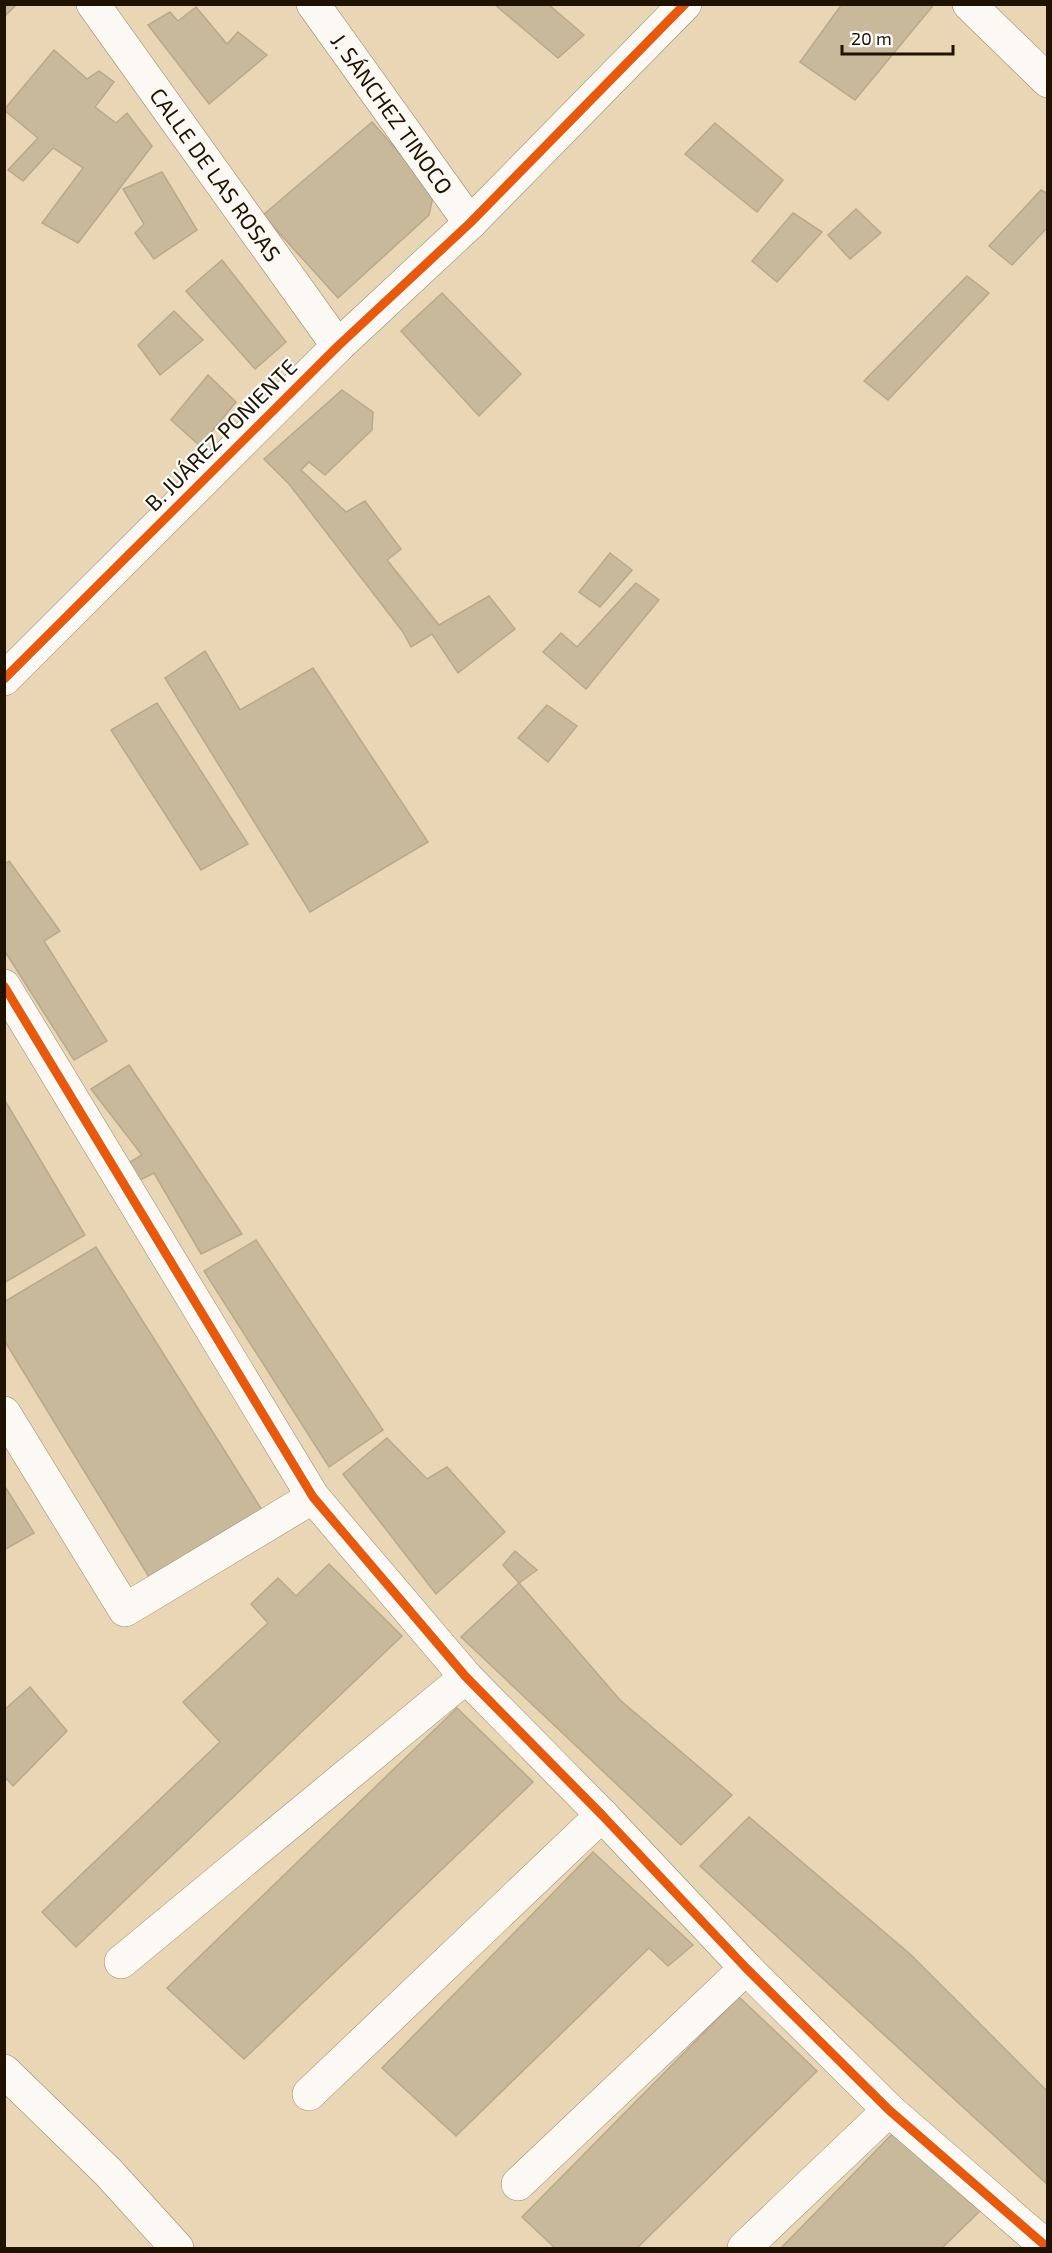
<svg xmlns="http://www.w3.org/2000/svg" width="1052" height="2253" viewBox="0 0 1052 2253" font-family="'Exo 2',sans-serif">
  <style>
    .building { fill: #c9b99b; stroke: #b9a98b; stroke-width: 1.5 }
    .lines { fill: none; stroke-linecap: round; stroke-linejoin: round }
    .minor-casing { stroke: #96886e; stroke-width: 34 }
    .secondary-casing { stroke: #96886e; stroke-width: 34 }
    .minor { stroke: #fcf9f4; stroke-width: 33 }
    .secondary { stroke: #fcf9f4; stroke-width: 33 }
    .cycleway-casing { stroke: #fff; stroke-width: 13 }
    .cycleway { stroke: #e8590c; stroke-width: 9 }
    .labels { text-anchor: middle; stroke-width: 4.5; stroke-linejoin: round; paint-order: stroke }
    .street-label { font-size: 22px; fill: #1f1300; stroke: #fff }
  </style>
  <rect width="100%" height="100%" fill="#e8d6b5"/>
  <g class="building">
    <path d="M4 4 16 5 4 17Z"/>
    <path d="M494 4H548L584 35 558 58Z"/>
    <path d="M842 4H928L932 7 855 100 800 62Z"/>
    <path d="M196 7 227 44 238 32 267 55 209 104 148 25 170 12 178 21Z"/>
    <path d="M54 50 87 79 99 71 114 82 95 107 116 123 127 113 152 146 78 243 42 223 83 168 53 148 23 181 8 170 38 138 4 110Z"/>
    <path d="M372 122 434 192 429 215 338 298 263 215Z"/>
    <path d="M715 123 783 180 757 212 685 154Z"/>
    <path d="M162 172 197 230 154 259 135 233 144 224 123 189Z"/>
    <path d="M1041 190 1048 194V227L1012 265 989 246Z"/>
    <path d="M856 209 881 233 850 259 828 235Z"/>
    <path d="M793 213 822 232 777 282 752 261Z"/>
    <path d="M222 260 286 342 255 369 186 291Z"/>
    <path d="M967 276 989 293 888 400 864 381Z"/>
    <path d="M442 293 521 374 479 416 401 331Z"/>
    <path d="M174 311 203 340 160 375 138 345Z"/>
    <path d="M208 375 236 402 200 446 171 420Z"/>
    <path d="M342 390 373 412 372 430 325 475 309 462 301 470 346 512 365 501 401 549 387 560 439 625 489 596 515 629 458 673 432 634 411 647 403 632 289 484 264 459Z"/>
    <path d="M610 553 632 570 600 607 579 592Z"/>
    <path d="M636 583 659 600 586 689 543 652 561 633 577 647Z"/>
    <path d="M205 651 240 710 313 668 428 842 310 912 165 678Z"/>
    <path d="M157 703 248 844 201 870 111 730Z"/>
    <path d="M547 705 577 726 548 762 518 738Z"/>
    <path d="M9 861 60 931 44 941 107 1041 74 1060 4 950V865Z"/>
    <path d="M129 1065 242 1234 201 1254 154 1173 130 1185 118 1169 142 1155 91 1089Z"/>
    <path d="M4 1099 85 1235 4 1283Z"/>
    <path d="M256 1240 383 1430 329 1467 204 1271Z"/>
    <path d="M96 1247 262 1510 149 1577 4 1340V1302Z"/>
    <path d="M387 1438 427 1479 447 1467 505 1532 436 1594 343 1474Z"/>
    <path d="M4 1485 34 1533 4 1550Z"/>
    <path d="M515 1551 537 1570 519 1583 503 1565Z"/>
    <path d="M329 1564 402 1636 76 1947 42 1912 220 1742 183 1702 268 1623 251 1604 278 1578 296 1596Z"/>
    <path d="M519 1583 620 1700 732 1795 681 1845 461 1637Z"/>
    <path d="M30 1687 67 1731 13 1786 4 1776V1710Z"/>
    <path d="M457 1708 533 1782 244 2059 167 1988Z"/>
    <path d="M749 1817 910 1954 1048 2092V2185L700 1866Z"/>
    <path d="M593 1852 693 1945 668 1966 649 1948 456 2136 382 2068Z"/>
    <path d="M739 1997 817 2071 637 2248H555L522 2217Z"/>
    <path d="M897 2129 982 2209 942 2248H781Z"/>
  </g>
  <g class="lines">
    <g class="minor-casing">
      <g id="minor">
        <path id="s1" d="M93 4 338 346"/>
        <path id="s2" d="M313 4 470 223"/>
        <path d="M969 4 1048 81"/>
        <path d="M4 679 338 346 470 223 685 4"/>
        <path d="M4 986 313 1497 466 1677 602 1815 746 1968 889 2110 1048 2248"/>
        <path d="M4 1413 125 1610 313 1497"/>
        <path d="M121 1962 466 1677"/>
        <path d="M309 2094 602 1815"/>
        <path d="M518 2184 746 1968"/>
        <path d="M744 2248 889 2110"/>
      </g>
    </g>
    <g class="secondary-casing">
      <path id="secondary" d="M4 2071 108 2172 177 2248"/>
    </g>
    <use href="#minor" class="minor"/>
    <use href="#secondary" class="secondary"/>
    <g class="cycleway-casing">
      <g id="cycleway">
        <path d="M4 679 338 346 470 223 685 4"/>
        <path d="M4 986 313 1497 466 1677 602 1815 746 1968 889 2110 1048 2248"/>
      </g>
    </g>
    <use href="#cycleway" class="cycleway"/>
  </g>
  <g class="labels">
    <g class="street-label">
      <text dy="8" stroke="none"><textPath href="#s2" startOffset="135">J. SÁNCHEZ TINOCO</textPath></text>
      <text dy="8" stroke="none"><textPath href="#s1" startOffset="210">CALLE DE LAS ROSAS</textPath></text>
      <text transform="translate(221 435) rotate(-45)" y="8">B. JUÁREZ PONIENTE</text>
    </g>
  </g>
  <rect width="1052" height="2253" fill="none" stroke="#1f1300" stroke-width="12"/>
  <path d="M842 45v9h111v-9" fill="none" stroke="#1f1300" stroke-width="3"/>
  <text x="851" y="45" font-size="18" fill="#1f1300" stroke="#ffffff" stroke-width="4.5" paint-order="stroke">20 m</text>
</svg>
